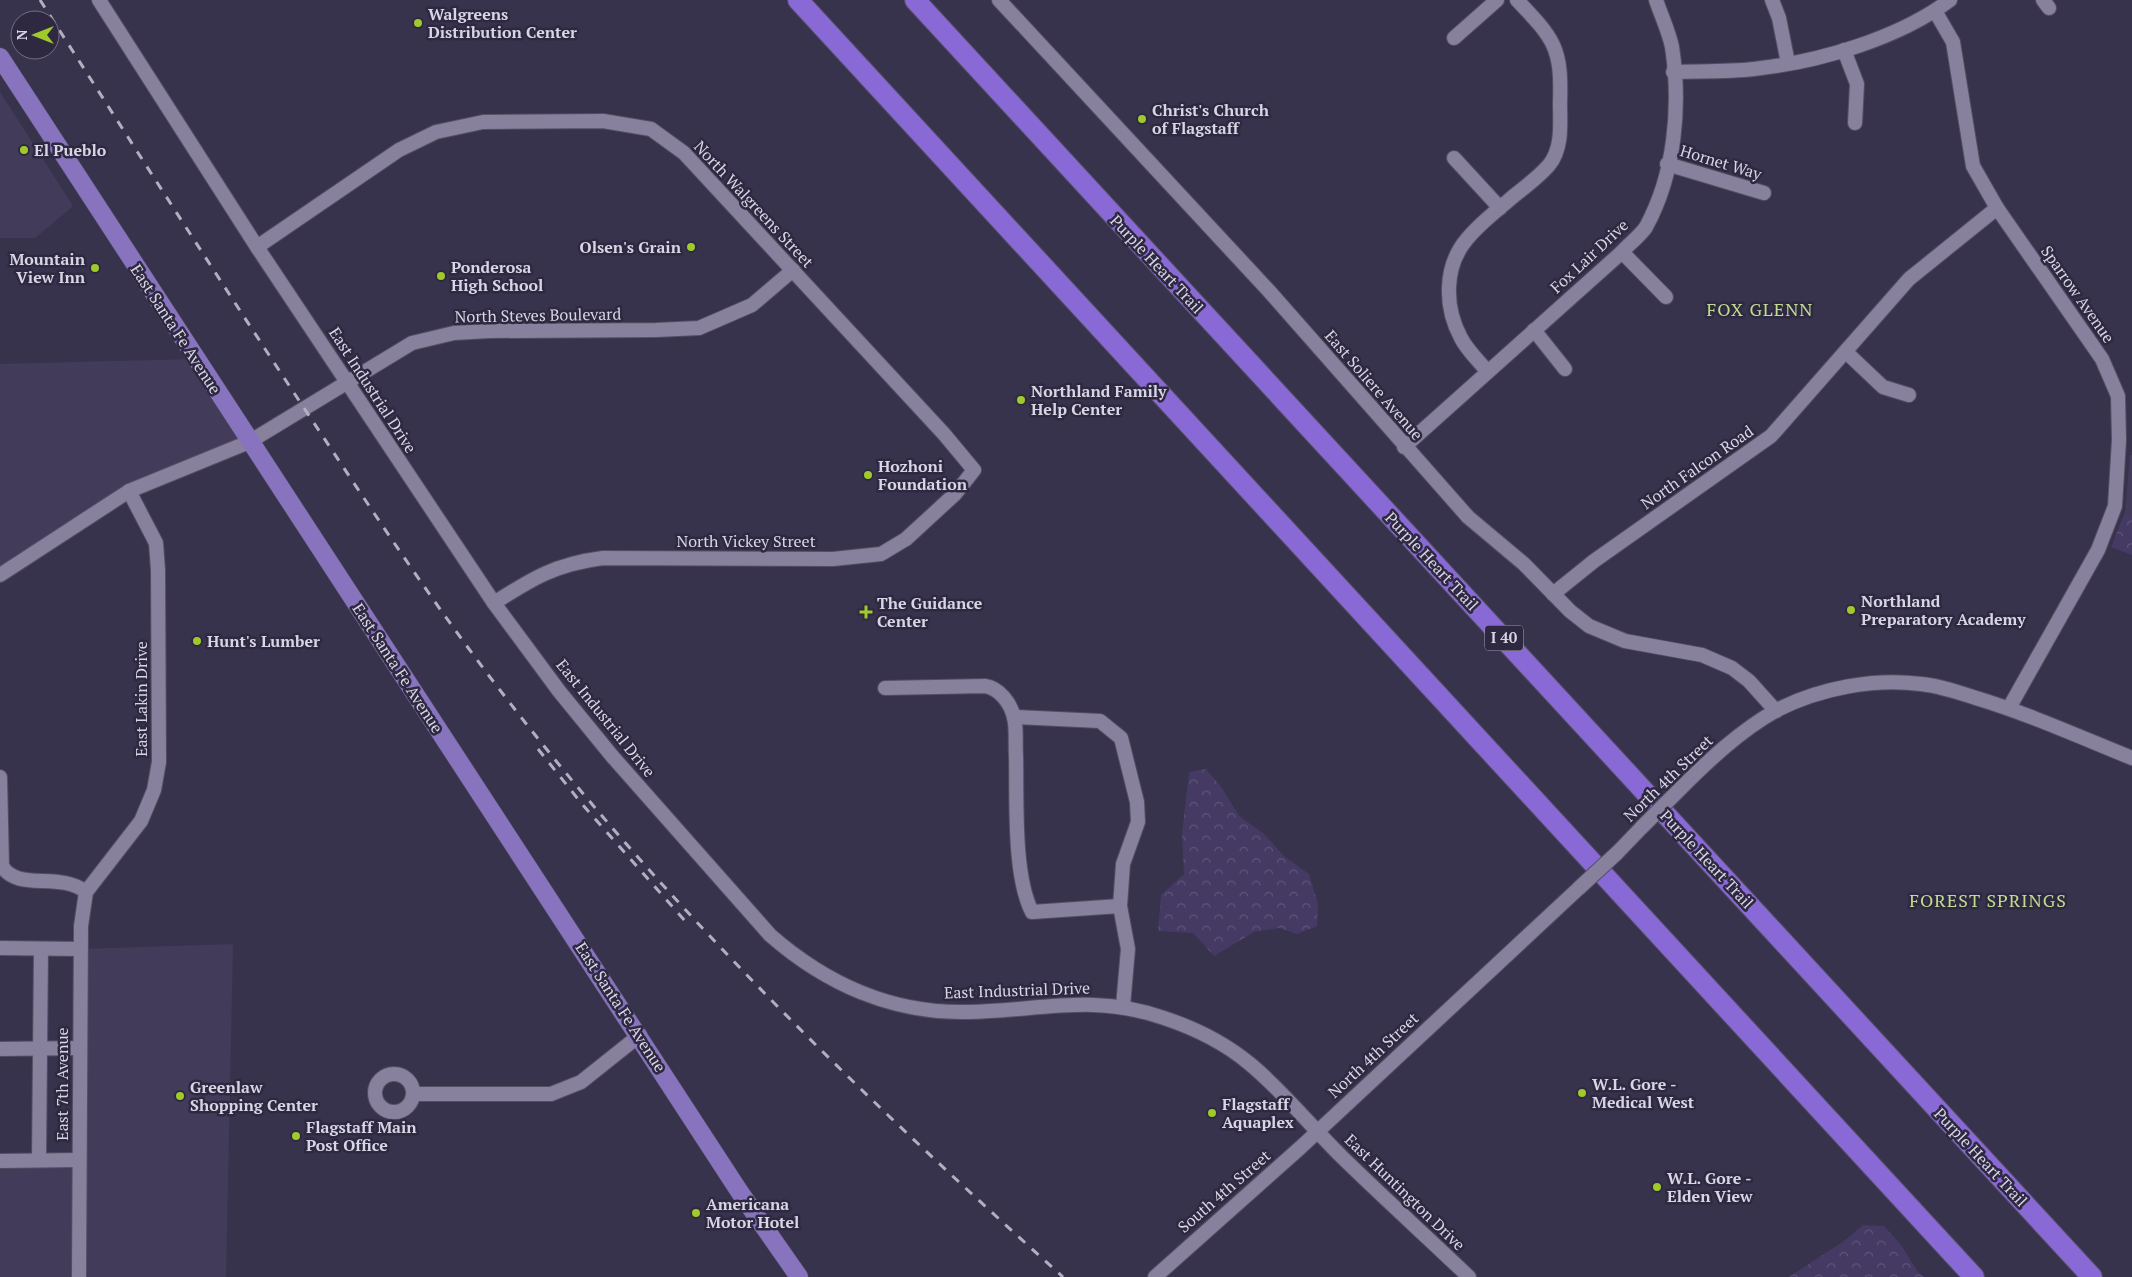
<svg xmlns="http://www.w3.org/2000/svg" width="2132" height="1277" viewBox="0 0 2132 1277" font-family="'PT Serif',serif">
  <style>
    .built { fill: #423b5a }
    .forest { fill: url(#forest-crowns) }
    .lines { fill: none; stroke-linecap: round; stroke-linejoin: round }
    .minor-casing { stroke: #544e63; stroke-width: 16 }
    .major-casing { stroke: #544e63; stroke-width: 19 }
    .highway-casing { stroke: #544e63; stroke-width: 22 }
    .minor { stroke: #87819e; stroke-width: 14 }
    .major { stroke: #8873bf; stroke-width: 18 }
    .highway { stroke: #8869d5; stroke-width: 20 }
    .rail { stroke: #b2afc1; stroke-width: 3; stroke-dasharray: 9 9; stroke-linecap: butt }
    .minor-bridge-casing { stroke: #544e63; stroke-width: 16; stroke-linecap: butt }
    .minor-bridge { stroke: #87819e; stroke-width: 14 }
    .poi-dot { fill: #a0c92b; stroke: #2e2941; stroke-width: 2 }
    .labels { text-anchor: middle; stroke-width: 5; stroke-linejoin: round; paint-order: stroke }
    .shield { fill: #2e2941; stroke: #a5a1b4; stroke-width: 1 }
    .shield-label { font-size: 15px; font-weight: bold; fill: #d8d5e5 }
    .poi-label { font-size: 16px; font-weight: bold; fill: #d8d5e5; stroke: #2e2941; text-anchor: start }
    .street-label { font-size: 16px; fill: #d8d5e5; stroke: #2e2941 }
    .neighbourhood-label { font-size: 18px; letter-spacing: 1px; fill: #c1da91; stroke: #2e2941 }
  </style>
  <defs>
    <pattern id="forest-crowns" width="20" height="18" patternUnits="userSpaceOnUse" patternTransform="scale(1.25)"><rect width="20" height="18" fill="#443a63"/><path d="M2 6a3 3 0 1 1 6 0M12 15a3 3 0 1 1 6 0" fill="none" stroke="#5e5679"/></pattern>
  </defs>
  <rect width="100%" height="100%" fill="#38334c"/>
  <g class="built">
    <path d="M0 92 73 206 35 238H0Z"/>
    <path d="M195 359 249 442 129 491 0 575V364Z"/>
    <path d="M2130 455H2132V516L2125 512Z"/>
    <path d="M233 944 226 1277H0V1161L79 1160 80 949Z"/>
  </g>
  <g class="forest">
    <path d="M2125 512 2132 516V555L2111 547Z"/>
    <path d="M1206 769 1222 788 1239 816 1264 834 1285 857 1309 874 1318 904 1317 926 1297 934 1279 928 1254 932 1214 956 1193 933 1158 931 1161 895 1184 874 1182 834 1189 772Z"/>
    <path d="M1863 1225 1884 1226 1901 1245 1918 1272 1924 1277H1789L1844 1241Z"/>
  </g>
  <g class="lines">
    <g class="minor-casing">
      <g id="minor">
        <path d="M99 0 257 247 494 603 559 691 612 756 770 935C826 984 893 1014 968 1012 1039 1011 1093 993 1164 1018 1194 1028 1226 1044 1250 1064 1284 1092 1312 1128 1343 1158 1384 1198 1427 1237 1469 1277"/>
        <path d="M999 0 1269 291 1468 517 1524 564 1570 611 1589 626 1625 641 1702 655 1732 668 1749 681 1776 711"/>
        <path d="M1772 0 1779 18 1788 63"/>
        <path d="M2043 0 2049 8"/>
        <path d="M1935 11 1953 42 1973 166 1997 208 2102 359 2118 396 2119 440 2115 506 2098 550 2009 708"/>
        <path d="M1454 38 1497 0"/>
        <path d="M1844 50 1857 84 1855 123"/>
        <path d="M1673 72C1700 71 1727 72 1754 69 1818 62 1898 39 1950 0"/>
        <path d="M1454 158 1500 208"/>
        <path d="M1667 164 1764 193"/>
        <path d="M257 247 399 150 436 132 483 122 603 121 651 129 684 153 944 434 974 470 955 494 906 539 881 554 833 559 603 558C556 564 533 578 494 603"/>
        <path d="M1622 252 1666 297"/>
        <path d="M1534 330 1565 369"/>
        <path d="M1846 352 1883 387 1909 395"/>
        <path d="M1487 371C1478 360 1467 350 1461 338 1444 307 1444 266 1467 239 1479 224 1495 212 1509 200 1522 189 1538 178 1549 165 1563 148 1560 123 1560 103 1562 47 1554 39 1517 0"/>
        <path d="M1404 447 1622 252C1629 244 1640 236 1646 227 1675 174 1681 106 1672 47 1669 32 1661 15 1656 0"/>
        <path d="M0 575 129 491 249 442 412 343 454 333 489 331 656 330 699 328 752 305 793 270"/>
        <path d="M1553 594 1594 561 1771 436 1909 279 1997 208"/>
        <path d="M885 688 985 686C999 688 1011 703 1014 718 1017 729 1015 744 1016 756 1017 799 1013 875 1032 912L1120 906"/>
        <path d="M1014 717 1100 721 1121 738 1137 802 1138 822 1123 864 1120 906 1128 949 1123 1006"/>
        <path d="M0 777 2 866C17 892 60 871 86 892"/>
        <path d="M1680 789C1709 760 1741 730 1777 710 1820 688 1874 678 1921 684 1940 686 1958 692 1976 698 2029 714 2080 737 2132 758"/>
        <path d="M1617 853 1642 827"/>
        <path d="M0 948 80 949"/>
        <path d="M0 1049 80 1048"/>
        <circle cx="394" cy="1093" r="19"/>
        <path d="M413 1094H551L581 1082 640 1035"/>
        <path d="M39 1160 41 949"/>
        <path d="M0 1161 79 1160"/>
        <path d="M79 1277 81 926 86 892 141 821 154 790 159 762 158 570 156 543 129 491"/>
        <path d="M1155 1277 1301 1147 1579 888"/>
      </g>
    </g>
    <g class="major-casing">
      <path id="major" d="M0 57 739 1191 799 1277"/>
    </g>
    <g class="highway-casing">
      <g id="highway">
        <path d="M798 0 1974 1277"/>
        <path d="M915 0 2092 1277"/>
      </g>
    </g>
    <use href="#minor" class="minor"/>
    <use href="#major" class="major"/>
    <use href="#highway" class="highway"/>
    <g class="rail">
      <path d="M40 0C126 134 212 269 300 402 366 501 430 600 503 694 669 910 861 1095 1063 1277"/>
      <path d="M538 749 582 804 686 922"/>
    </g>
    <g class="minor-bridge-casing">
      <g id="minor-bridge">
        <path d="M1642 827 1680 789"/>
        <path d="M1579 888 1617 853"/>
      </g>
    </g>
    <use href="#minor-bridge" class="minor-bridge"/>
  </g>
  <g class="poi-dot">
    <circle cx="418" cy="23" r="5"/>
    <circle cx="1142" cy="119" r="5"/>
    <circle cx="24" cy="150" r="5"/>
    <circle cx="691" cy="247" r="5"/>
    <circle cx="95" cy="268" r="5"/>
    <circle cx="441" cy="276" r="5"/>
    <circle cx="1021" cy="400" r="5"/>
    <circle cx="868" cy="475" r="5"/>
    <circle cx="1851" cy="610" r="5"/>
    <path d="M863.5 604.5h5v5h5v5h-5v5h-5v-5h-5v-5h5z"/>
    <circle cx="197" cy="641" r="5"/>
    <circle cx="1582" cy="1093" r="5"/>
    <circle cx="180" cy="1096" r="5"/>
    <circle cx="1212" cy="1113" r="5"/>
    <circle cx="296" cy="1136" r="5"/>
    <circle cx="1657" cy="1187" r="5"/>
    <circle cx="696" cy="1213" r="5"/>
  </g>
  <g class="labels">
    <rect class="shield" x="1485" y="625.5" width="38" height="25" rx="4"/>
    <g class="shield-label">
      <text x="1504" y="643">I 40</text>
    </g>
    <g class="poi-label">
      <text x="428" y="20">Walgreens<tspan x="428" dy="18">Distribution Center</tspan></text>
      <text x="1152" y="116">Christ's Church<tspan x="1152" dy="18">of Flagstaff</tspan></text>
      <text x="34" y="156">El Pueblo</text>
      <text x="681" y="253" text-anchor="end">Olsen's Grain</text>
      <text x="85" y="265" text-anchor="end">Mountain<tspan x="85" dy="18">View Inn</tspan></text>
      <text x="451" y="273">Ponderosa<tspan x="451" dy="18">High School</tspan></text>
      <text x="1031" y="397">Northland Family<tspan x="1031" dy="18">Help Center</tspan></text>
      <text x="878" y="472">Hozhoni<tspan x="878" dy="18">Foundation</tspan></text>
      <text x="1861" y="607">Northland<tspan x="1861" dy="18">Preparatory Academy</tspan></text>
      <text x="877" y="609">The Guidance<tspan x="877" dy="18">Center</tspan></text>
      <text x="207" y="647">Hunt's Lumber</text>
      <text x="1592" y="1090">W.L. Gore -<tspan x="1592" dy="18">Medical West</tspan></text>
      <text x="190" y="1093">Greenlaw<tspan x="190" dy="18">Shopping Center</tspan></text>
      <text x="1222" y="1110">Flagstaff<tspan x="1222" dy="18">Aquaplex</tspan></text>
      <text x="306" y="1133">Flagstaff Main<tspan x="306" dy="18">Post Office</tspan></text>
      <text x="1667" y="1184">W.L. Gore -<tspan x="1667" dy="18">Elden View</tspan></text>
      <text x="706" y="1210">Americana<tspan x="706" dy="18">Motor Hotel</tspan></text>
    </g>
    <g class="street-label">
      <text transform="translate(1721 162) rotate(17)" y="6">Hornet Way</text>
      <text transform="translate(754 204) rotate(47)" y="6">North Walgreens Street</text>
      <text transform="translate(1589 256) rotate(-43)" y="6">Fox Lair Drive</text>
      <text transform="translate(1157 264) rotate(47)" y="6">Purple Heart Trail</text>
      <text transform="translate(2078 294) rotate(55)" y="6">Sparrow Avenue</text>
      <text transform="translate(538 315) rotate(-1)" y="6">North Steves Boulevard</text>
      <text transform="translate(176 329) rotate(57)" y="6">East Santa Fe Avenue</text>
      <text transform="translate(1374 385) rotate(49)" y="6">East Soliere Avenue</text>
      <text transform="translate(373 390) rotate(57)" y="6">East Industrial Drive</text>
      <text transform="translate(1697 467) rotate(-35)" y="6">North Falcon Road</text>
      <text x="746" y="547">North Vickey Street</text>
      <text transform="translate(1432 561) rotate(47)" y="6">Purple Heart Trail</text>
      <text transform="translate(398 668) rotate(57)" y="6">East Santa Fe Avenue</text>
      <text transform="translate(141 699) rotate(-90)" y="6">East Lakin Drive</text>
      <text transform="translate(606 718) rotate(51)" y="6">East Industrial Drive</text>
      <text transform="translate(1668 778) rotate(-44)" y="6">North 4th Street</text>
      <text transform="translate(1707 859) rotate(47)" y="6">Purple Heart Trail</text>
      <text transform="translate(1017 990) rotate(-2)" y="6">East Industrial Drive</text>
      <text transform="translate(621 1007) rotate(57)" y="6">East Santa Fe Avenue</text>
      <text transform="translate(1373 1055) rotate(-43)" y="6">North 4th Street</text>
      <text transform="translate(62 1084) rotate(-90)" y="6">East 7th Avenue</text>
      <text transform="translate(1981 1157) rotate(47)" y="6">Purple Heart Trail</text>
      <text transform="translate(1224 1191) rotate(-41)" y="6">South 4th Street</text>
      <text transform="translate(1405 1192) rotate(44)" y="6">East Huntington Drive</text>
    </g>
    <g class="neighbourhood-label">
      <text x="1760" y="316">FOX GLENN</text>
      <text x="1988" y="907">FOREST SPRINGS</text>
    </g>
  </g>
  <g transform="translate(35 35) rotate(270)"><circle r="24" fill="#2e2941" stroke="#726e83"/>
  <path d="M0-4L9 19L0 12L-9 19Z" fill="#a0c92b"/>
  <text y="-8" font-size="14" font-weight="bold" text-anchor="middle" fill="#d8d5e5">N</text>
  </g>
</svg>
